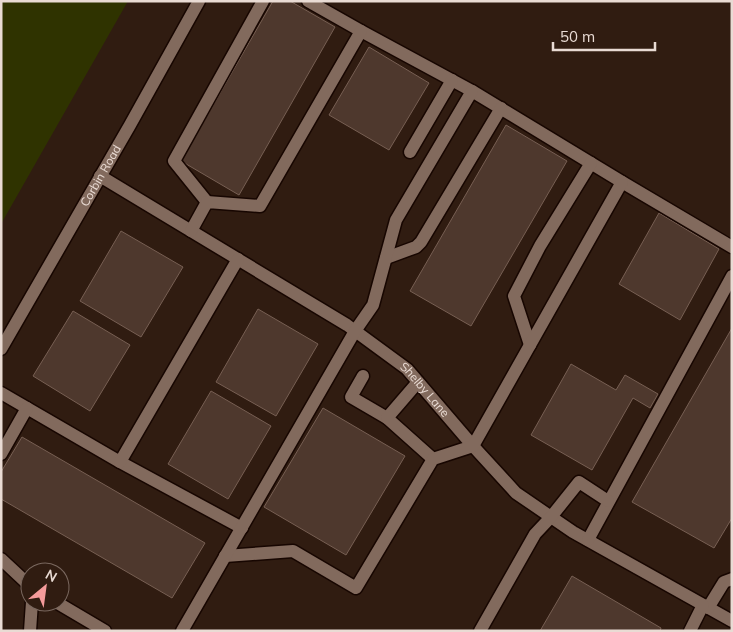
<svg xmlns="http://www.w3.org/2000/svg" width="733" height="632" viewBox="0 0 733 632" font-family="Mulish,sans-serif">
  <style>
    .green { fill: #2f3300 }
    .building { fill: #4e382d; stroke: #775f53 }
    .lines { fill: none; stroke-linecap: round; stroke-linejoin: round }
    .minor-casing { stroke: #170601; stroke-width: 15 }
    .minor { stroke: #826a5d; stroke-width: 12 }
    .labels { text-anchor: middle; stroke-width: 4; stroke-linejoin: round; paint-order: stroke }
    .street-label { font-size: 12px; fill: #e9dbd4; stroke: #301c11 }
  </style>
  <rect width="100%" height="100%" fill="#301c11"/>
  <path class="green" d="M1 1H128L1 224Z"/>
  <g class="building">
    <path d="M273 1H290L335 27 239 195 181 161Z"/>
    <path d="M369 47 429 83 389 150 329 115Z"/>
    <path d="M506 125 567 161 471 326 410 291Z"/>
    <path d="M659 213 719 249 680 320 619 284Z"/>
    <path d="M121 231 183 267 141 337 80 301Z"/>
    <path d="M258 309 318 344 276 416 216 382Z"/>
    <path d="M73 311 130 345 90 411 33 376Z"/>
    <path d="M732 328V518L714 548 632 502Z"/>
    <path d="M571 364 616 390 625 375 658 394 650 408 633 398 592 470 531 435Z"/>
    <path d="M211 391 271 426 228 499 168 464Z"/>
    <path d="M323 408 405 456 346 555 264 507Z"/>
    <path d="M22 437 205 543 172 598 1 499V472Z"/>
    <path d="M572 576 661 628 660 631H540Z"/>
  </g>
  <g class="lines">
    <g class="minor-casing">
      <g id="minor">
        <path d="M308 1 361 31 472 91 622 182 732 247"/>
        <path d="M410 152 452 80"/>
        <path id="s1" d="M100 176 347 325 407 369 473 446 516 493 573 532 732 621"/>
        <path d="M207 202 174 161 263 1"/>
        <path d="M191 231 207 202 260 206 361 31"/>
        <path d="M386 258 416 247 421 242 501 108"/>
        <path d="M530 345 514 296 540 246 591 163"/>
        <path id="s2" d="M1 349 130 125 199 1"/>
        <path d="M363 376 351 397 387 418"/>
        <path d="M418 382 387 418 433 459"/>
        <path d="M1 393 120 462 242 528"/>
        <path d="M1 454 27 408"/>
        <path d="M120 462 238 259"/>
        <path d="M588 540 732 276"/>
        <path d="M225 556 293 551 356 588 433 459 473 446 622 182"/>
        <path d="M1 559 30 586"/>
        <path d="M56 602 105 631"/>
        <path d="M708 608 724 582 732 579"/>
        <path d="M30 631 32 602"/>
        <path d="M182 631 355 331 373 305 396 220 472 91"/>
        <path d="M480 631 535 534 551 517 579 482 608 501"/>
        <path d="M690 631 703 605"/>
      </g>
    </g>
    <use href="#minor" class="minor"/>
  </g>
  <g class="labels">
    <g class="street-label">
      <text dy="4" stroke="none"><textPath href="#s2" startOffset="200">Corbin Road</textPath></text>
      <text dy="4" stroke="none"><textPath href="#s1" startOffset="390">Shelby Lane</textPath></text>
    </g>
  </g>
  <rect width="733" height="632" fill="none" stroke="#e9dbd4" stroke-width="5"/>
  <g transform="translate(45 587) rotate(29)"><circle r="24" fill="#301c11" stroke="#7a685f"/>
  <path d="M0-4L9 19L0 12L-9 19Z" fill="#f59b9b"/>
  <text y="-8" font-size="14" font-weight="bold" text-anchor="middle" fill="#e9dbd4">N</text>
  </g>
  <path d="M553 42v8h102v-8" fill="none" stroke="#e9dbd4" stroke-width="2.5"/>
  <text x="560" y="42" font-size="15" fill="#e9dbd4" stroke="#301c11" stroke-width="4" paint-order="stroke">50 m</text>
</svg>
